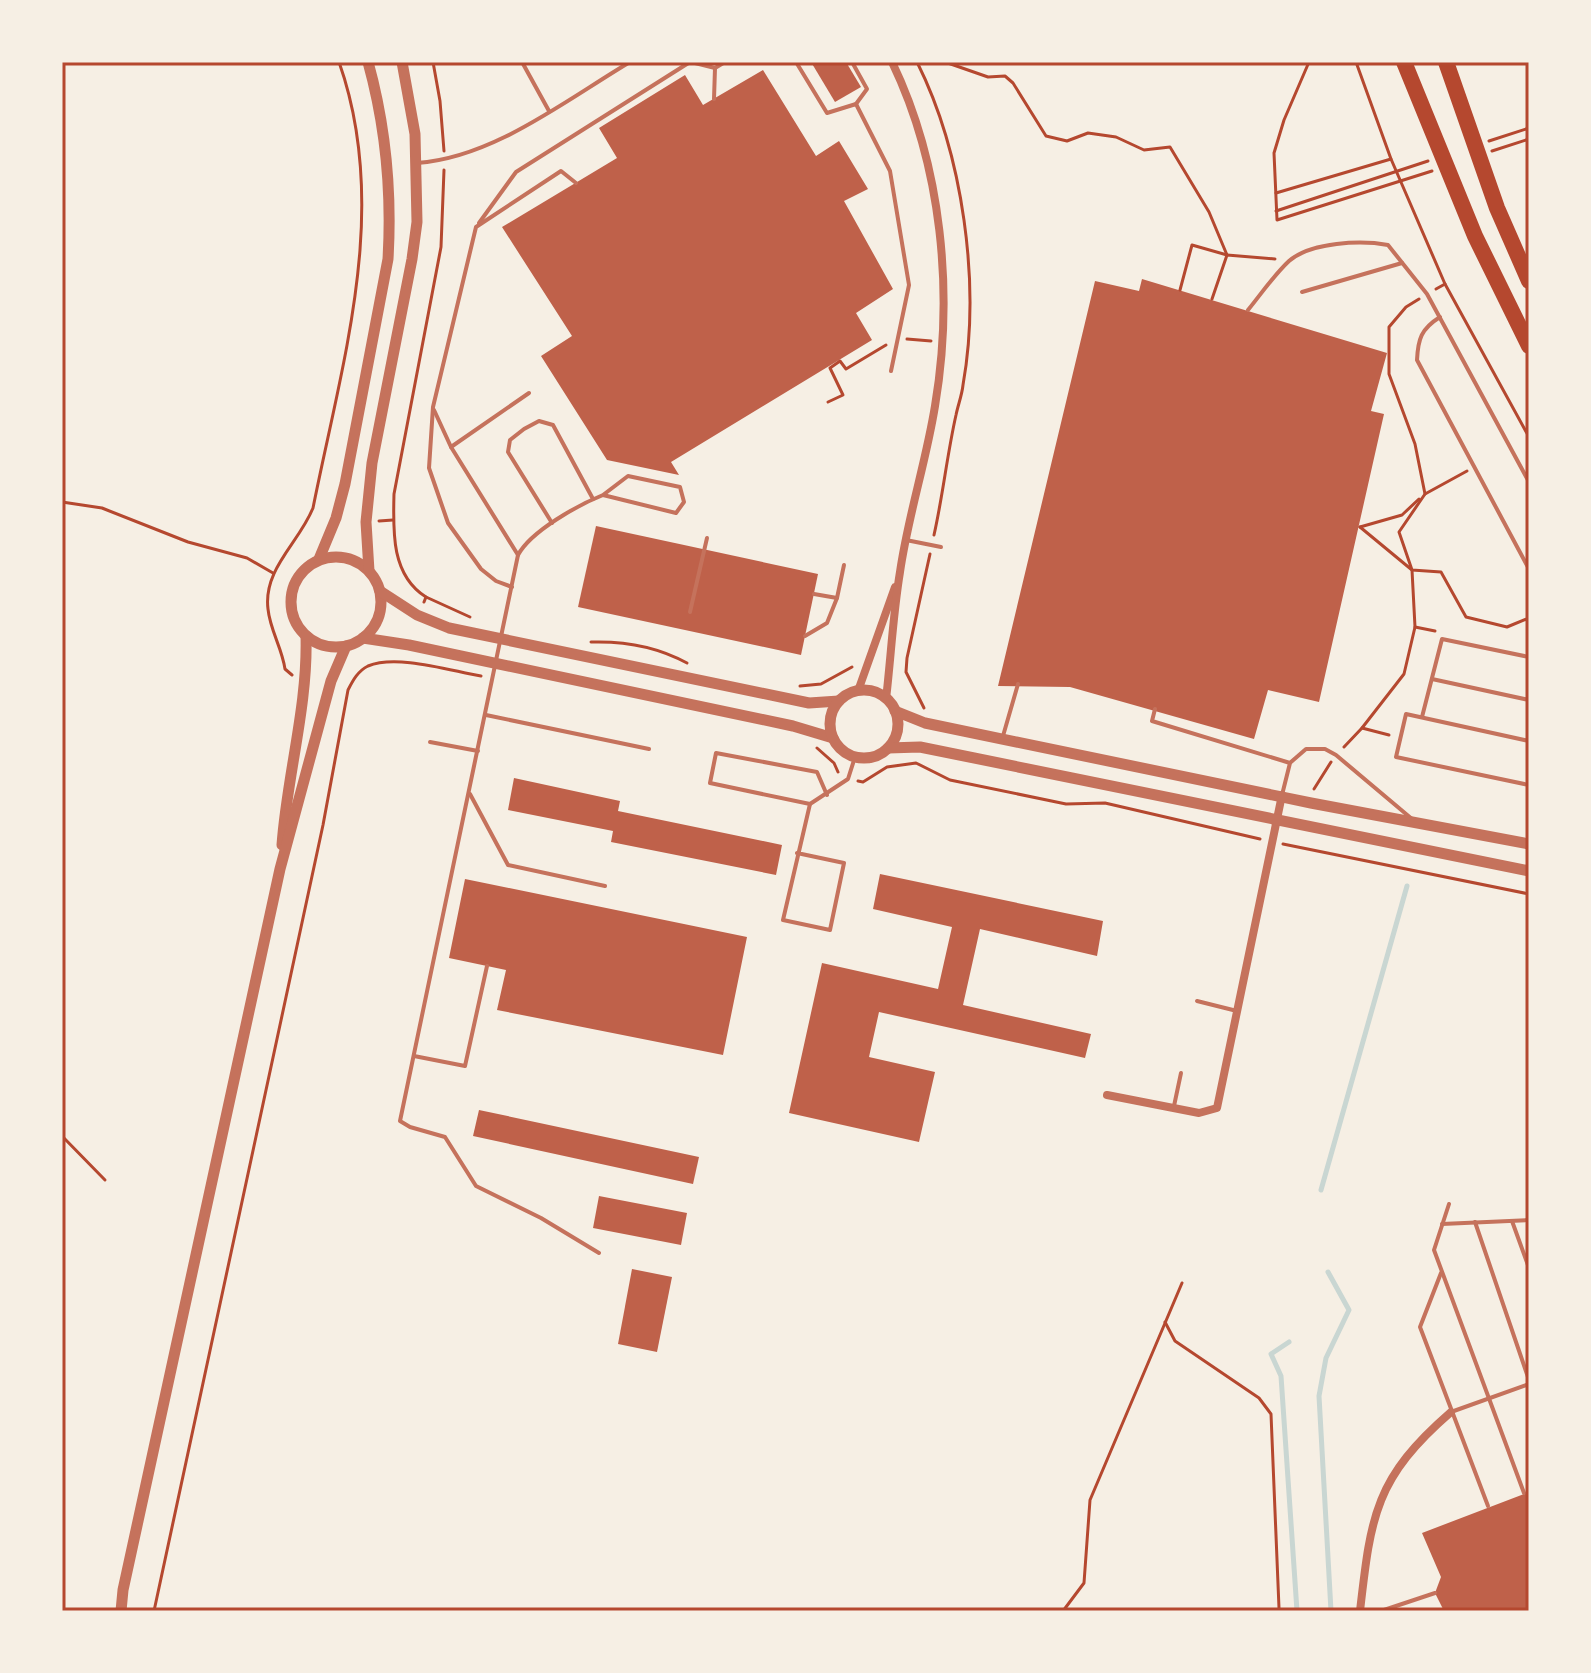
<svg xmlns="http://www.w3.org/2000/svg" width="1591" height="1673" viewBox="0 0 1591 1673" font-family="Montserrat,sans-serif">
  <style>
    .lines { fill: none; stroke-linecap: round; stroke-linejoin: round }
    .stream { stroke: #c9d6d2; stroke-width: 5 }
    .building { fill: #bf614a }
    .path { stroke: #b5482f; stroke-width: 3 }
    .service { stroke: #c5725c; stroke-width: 4 }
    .minor { stroke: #c5725c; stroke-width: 8 }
    .tertiary { stroke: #c5725c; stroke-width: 11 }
    .motorway { stroke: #b5482f; stroke-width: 16 }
    .neatline { fill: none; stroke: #b5482f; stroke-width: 3 }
  </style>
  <rect width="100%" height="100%" fill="#f6efe4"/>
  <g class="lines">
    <g class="stream">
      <path d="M1321 1190 1407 886"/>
      <path d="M1328 1272 1349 1310 1326 1358 1319 1396 1331 1611"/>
      <path d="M1289 1342 1271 1354 1281 1376 1297 1611"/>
    </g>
  </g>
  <g class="building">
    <path d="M811 62H846L861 87 835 102Z"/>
    <path d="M763 70 816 156 839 141 868 189 844 201 893 289 856 313 872 340 671 462 679 475 607 460 541 356 572 336 502 227 617 158 599 128 685 75 703 105Z"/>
    <path d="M1142 279 1387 353 1371 411 1384 414 1319 702 1268 690 1254 739 1070 687 998 686 1095 281 1139 291Z"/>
    <path d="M596 526 818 574 801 655 578 607Z"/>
    <path d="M514 778 620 801 618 811 782 845 776 875 611 842 613 831 508 810Z"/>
    <path d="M880 874 1103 921 1097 956 980 929 963 1005 1091 1034 1085 1058 879 1012 869 1057 935 1072 919 1142 789 1113 822 963 938 989 952 927 873 909Z"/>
    <path d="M465 879 747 937 723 1055 497 1010 506 970 449 958Z"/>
    <path d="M479 1110 699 1157 693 1184 473 1136Z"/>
    <path d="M599 1196 687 1213 681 1245 593 1228Z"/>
    <path d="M632 1269 672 1277 657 1352 618 1344Z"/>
    <path d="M1529 1492V1611H1444L1435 1593 1441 1577 1422 1533Z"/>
  </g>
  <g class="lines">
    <g class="path">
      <path d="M433 62 440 101 444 151"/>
      <path d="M917 62C963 154 981 284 963 385 962 395 958 405 956 415 947 455 943 495 934 535"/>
      <path d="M945 62 988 77 1005 76 1013 83 1046 136 1067 141 1088 133 1116 137 1144 150 1170 147 1209 212 1227 255"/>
      <path d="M1309 62 1284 120 1274 153 1277 220 1432 171"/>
      <path d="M1356 62 1391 159 1445 284 1529 437"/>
      <path d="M1489 141 1529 128"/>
      <path d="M1492 151 1529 139"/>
      <path d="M1276 193 1391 159"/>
      <path d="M1276 211 1428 161"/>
      <path d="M1436 289 1445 284"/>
      <path d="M1180 290 1192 245 1227 255"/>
      <path d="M1212 299 1227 255 1275 259"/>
      <path d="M907 339 931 341"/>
      <path d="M828 402 843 395 830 368 840 361 846 369 886 345"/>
      <path d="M1425 494 1467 471"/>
      <path d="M62 502 102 508 188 542 247 558 273 573"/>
      <path d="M379 521 393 520"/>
      <path d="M1360 527 1412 570 1441 572 1466 617 1507 627 1529 618"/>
      <path d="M1360 527 1402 515 1419 499"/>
      <path d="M426 597 470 617"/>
      <path d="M424 602 426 597C391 575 393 531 394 494L441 247 444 170"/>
      <path d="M1415 627 1435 631"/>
      <path d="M591 642C623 641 658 647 687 663"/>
      <path d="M292 675 285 669C282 648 270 630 268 609 263 569 299 543 313 508 342 362 391 209 339 62"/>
      <path d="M800 686 821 684 852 667"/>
      <path d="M924 708 906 672 907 658 930 554"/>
      <path d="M1362 728 1389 735"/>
      <path d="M1344 747 1362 728 1404 674 1415 627 1412 570 1399 532 1425 494 1415 444 1389 374V327L1406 307 1419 299"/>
      <path d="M817 748 834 763 838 772"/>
      <path d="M858 781 863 782 887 767 916 763 950 780 1066 804 1105 803 1260 839"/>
      <path d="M1314 789 1331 762"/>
      <path d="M1283 844 1529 894"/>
      <path d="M62 1136 105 1180"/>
      <path d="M1165 1322 1175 1341 1259 1398 1271 1414 1279 1608"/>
      <path d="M154 1611 323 825 348 690C353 680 358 671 368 666 397 654 451 671 481 676"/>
      <path d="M1063 1611 1084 1583 1090 1500 1182 1283"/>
    </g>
    <g class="service">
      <path d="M522 62 549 111"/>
      <path d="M691 62 715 68"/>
      <path d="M796 62 827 113 856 104 890 171 909 285 891 371"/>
      <path d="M852 62 867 89 856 104"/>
      <path d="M714 99 715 68 725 62"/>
      <path d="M417 163C493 158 566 100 630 62"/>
      <path d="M479 223 516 172 690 62"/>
      <path d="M1302 292 1402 263"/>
      <path d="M1248 310C1261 294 1274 275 1289 261 1311 242 1361 240 1388 245L1427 294 1529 482"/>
      <path d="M1440 317C1421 329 1418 339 1417 360L1529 569"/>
      <path d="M434 410 451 447"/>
      <path d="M552 523 508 452 510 440 524 429 539 421 553 425 593 499"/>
      <path d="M906 540 941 547"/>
      <path d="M518 555 451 447 529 393"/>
      <path d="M512 587 496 581 481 569 448 523 429 468 433 407 476 227 561 171 576 183"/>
      <path d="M814 594 837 598"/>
      <path d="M690 612 707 538"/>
      <path d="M805 636 827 623 837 598 844 565"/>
      <path d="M1432 679 1529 700"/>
      <path d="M1155 709 1152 721 1290 763 1282 795"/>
      <path d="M486 715 649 749"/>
      <path d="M1422 717 1442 639 1529 657"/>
      <path d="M1003 736 1018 684"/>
      <path d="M1529 741 1406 714 1396 757 1529 785"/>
      <path d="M430 742 478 751"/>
      <path d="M1291 762 1306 749H1325L1336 755 1412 819"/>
      <path d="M470 794 508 865 605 886"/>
      <path d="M810 804 710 783 716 753 817 772 827 795"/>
      <path d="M797 853 844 863 830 930 783 920 810 804 848 779 855 757"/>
      <path d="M1197 1001 1237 1011"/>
      <path d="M414 1056 465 1066 487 966"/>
      <path d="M1174 1106 1181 1073"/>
      <path d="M1449 1204 1434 1250 1524 1493"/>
      <path d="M1512 1221 1529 1268"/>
      <path d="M1475 1222 1529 1380"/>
      <path d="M1442 1224 1529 1220"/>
      <path d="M599 1253 541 1218 476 1186 445 1137 410 1127 400 1121 518 555C531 531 578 505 603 495L676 513 684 502 680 487 628 476 603 495"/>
      <path d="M1441 1273 1420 1327 1488 1506"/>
      <path d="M1451 1412 1529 1384"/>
      <path d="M1381 1611 1435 1593"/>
    </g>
    <g class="minor">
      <path d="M858 691 895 587"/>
      <path d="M886 699C891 657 893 614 900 572 908 516 926 462 935 406 954 293 942 166 892 62"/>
      <path d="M1107 1095 1199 1113 1217 1108 1282 795"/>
      <path d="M1360 1611C1371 1515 1375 1478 1451 1412"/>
    </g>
    <g class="tertiary">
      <circle cx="336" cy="602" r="45"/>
      <path d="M319 559 336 518 345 484 388 259C392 191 386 127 368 62"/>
      <path d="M369 571 366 522 372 463 412 259 417 222 415 134 402 62"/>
      <path d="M380 591 417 615 449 628 809 703 839 701"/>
      <path d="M363 638 409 645 793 726 833 738"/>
      <circle cx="864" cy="724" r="34"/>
      <path d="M895 711 925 723 1311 803 1529 844"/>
      <path d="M888 748 920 747 1529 871"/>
      <path d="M282 845C287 775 308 706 306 636"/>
      <path d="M121 1611 123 1590 280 869 331 681 346 646"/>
    </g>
    <g class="motorway">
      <path d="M1404 62 1475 236 1529 346"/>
      <path d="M1446 62 1497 208 1529 281"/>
    </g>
  </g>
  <rect width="1591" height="1673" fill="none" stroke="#f6efe4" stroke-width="128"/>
  <rect x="64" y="64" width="1463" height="1545" class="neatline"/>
</svg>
